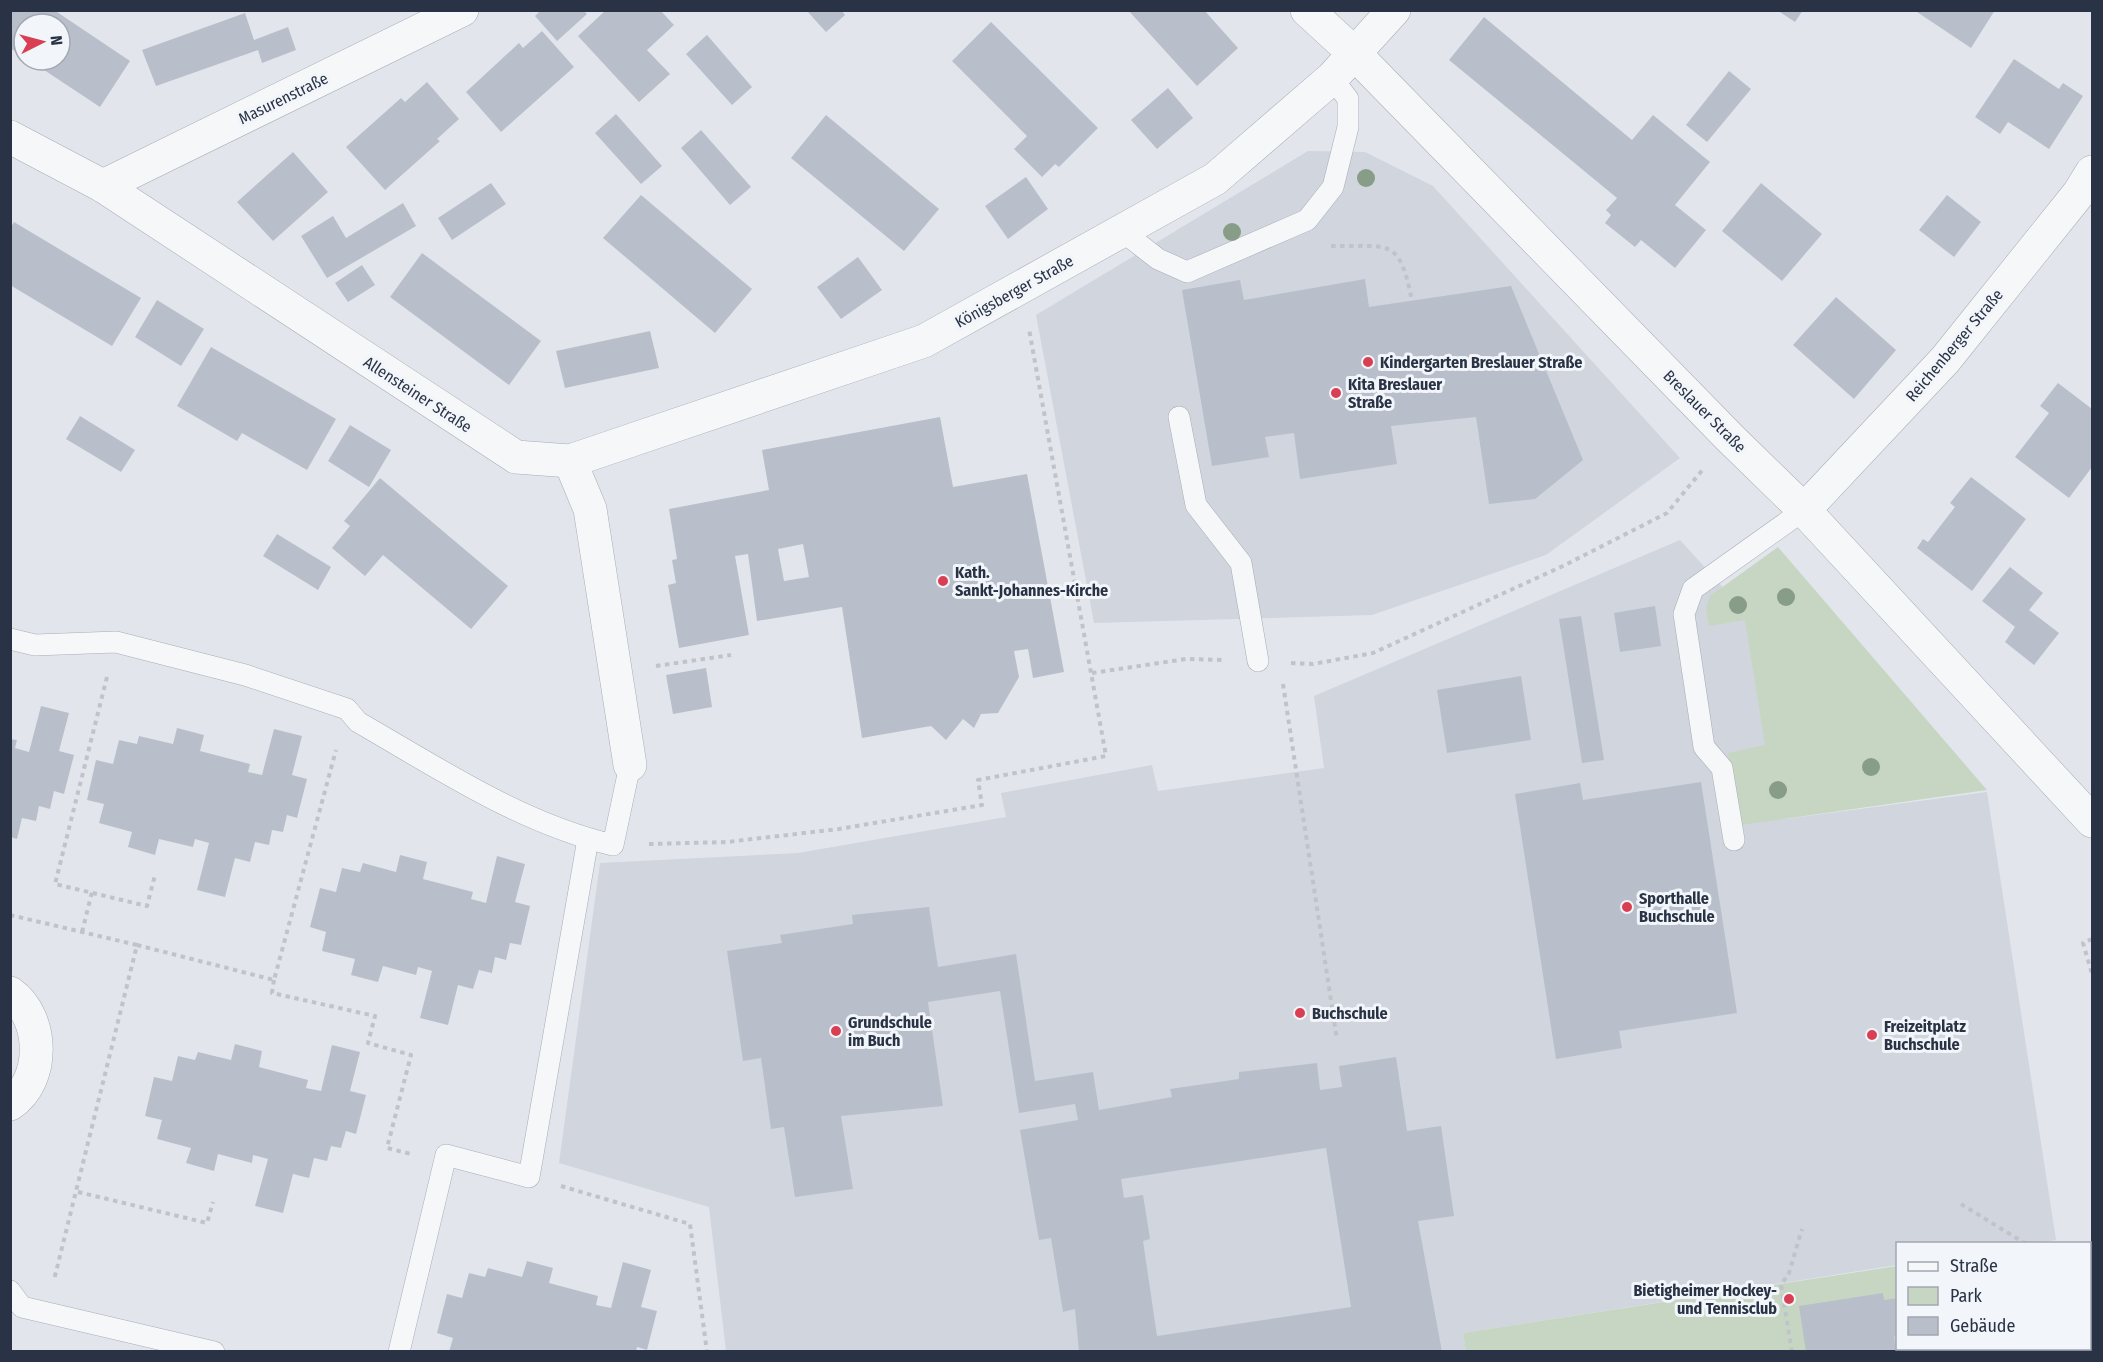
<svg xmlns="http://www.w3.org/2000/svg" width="2103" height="1362" viewBox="0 0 2103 1362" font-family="'Fira Sans Condensed',sans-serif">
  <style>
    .built { fill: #d0d5de }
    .green { fill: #c7d6c3 }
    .building { fill: #b9bfca; fill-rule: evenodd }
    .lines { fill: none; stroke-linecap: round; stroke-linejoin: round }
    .lane-casing { stroke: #a7adb7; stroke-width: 22 }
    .street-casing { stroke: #a7adb7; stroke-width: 34 }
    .path { stroke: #c0c4ca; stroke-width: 4; stroke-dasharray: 4.5 4.5; stroke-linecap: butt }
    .lane { stroke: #f5f7f9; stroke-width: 21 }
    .street { stroke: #f5f7f9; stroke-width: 33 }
    .tree { fill: #879d87 }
    .poi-dot { fill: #d93f53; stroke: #f2f5f9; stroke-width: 2 }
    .labels { text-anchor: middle; stroke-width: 6; stroke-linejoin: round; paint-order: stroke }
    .street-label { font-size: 16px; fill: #293345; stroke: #f2f5f9 }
    .poi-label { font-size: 16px; font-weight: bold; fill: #293345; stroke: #f2f5f9; text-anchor: start }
  </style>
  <rect width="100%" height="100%" fill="#e2e6ec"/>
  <g class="built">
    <path d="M1308 151 1365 152 1433 186 1680 458 1546 555 1372 615 1094 623 1036 315Z"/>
    <path d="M1680 540 1750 617 1785 819 1987 792 2056 1240 2031 1244H1898L1897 1265 1463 1333 1466 1351H726L709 1207 559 1163 600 863 798 853 1006 817 1001 793 1152 765 1158 791 1324 768 1314 696Z"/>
  </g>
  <g class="green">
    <path d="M1778 547 1987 790 1741 825 1728 753 1765 745 1745 620 1709 626 1706 608 1710 596Z"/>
    <path d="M1897 1266 1898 1348H2050L2051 1351 1466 1352 1463 1333Z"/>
  </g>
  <g class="building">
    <path d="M10 10H54L130 61 100 107 29 60H60V24H24V57L10 48Z"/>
    <path d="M541 10H583L587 14 557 41 535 16Z"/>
    <path d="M606 10H660L674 25 647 50 670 74 639 102 578 36Z"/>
    <path d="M806 10H841L845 15 826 32Z"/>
    <path d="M1128 10H1204L1238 48 1197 86Z"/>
    <path d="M1777 10H1803L1795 22Z"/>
    <path d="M1914 10H1995L1971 48Z"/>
    <path d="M245 13 254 40 288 27 296 50 262 63 258 50 156 86 142 50Z"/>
    <path d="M1484 17 1632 140 1653 115 1710 162 1675 205 1706 230 1675 268 1641 240 1635 247 1605 223 1611 215 1606 210 1617 198 1449 60Z"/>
    <path d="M991 22 1098 128 1059 167 1055 164 1042 177 1014 149 1027 136 952 61Z"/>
    <path d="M542 31 574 67 501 132 466 92 519 43 523 48Z"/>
    <path d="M707 35 752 87 732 105 686 54Z"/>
    <path d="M2014 59 2059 89 2063 83 2083 96 2049 149 2008 122 2000 134 1975 117Z"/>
    <path d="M1729 71 1751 89 1707 142 1686 125Z"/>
    <path d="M427 82 459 119 437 139 440 141 385 190 346 147 401 98 405 102Z"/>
    <path d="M1168 88 1193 118 1157 149 1131 120Z"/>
    <path d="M616 114 662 166 641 184 595 133Z"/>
    <path d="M826 115 939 209 904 251 791 158Z"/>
    <path d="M701 130 751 187 730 205 681 148Z"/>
    <path d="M293 152 328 192 273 241 237 202Z"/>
    <path d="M1026 177 1048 209 1008 239 985 206Z"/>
    <path d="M491 183 506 204 452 240 438 218Z"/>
    <path d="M1761 183 1822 234 1782 281 1722 231Z"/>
    <path d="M641 195 752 289 715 333 603 238Z"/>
    <path d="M1947 195 1981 222 1954 257 1919 230Z"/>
    <path d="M403 203 416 226 327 278 301 236 333 216 346 238Z"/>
    <path d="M14 222 141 298 112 346 10 285V229Z"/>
    <path d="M422 253 541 341 509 385 390 297Z"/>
    <path d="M858 257 882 290 841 319 817 287Z"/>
    <path d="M362 265 375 285 348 302 335 283Z"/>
    <path d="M1365 279 1369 307 1511 286 1583 460 1535 499 1489 504 1476 417 1391 426 1397 464 1300 479 1294 433 1265 437 1269 457 1212 466 1182 290 1240 280 1244 300Z"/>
    <path d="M1836 297 1896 350 1854 399 1793 345Z"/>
    <path d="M157 300 204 329 181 366 135 337Z"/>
    <path d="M650 331 659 368 565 388 556 351Z"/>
    <path d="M211 347 336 419 307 470 242 433 237 441 177 406Z"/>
    <path d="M2058 383 2092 409V467L2069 498 2015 457 2049 413 2040 406Z"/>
    <path d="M80 416 135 450 121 472 66 439Z"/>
    <path d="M940 417 953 487 1027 474 1064 672 1033 678 1028 649 1014 651 1019 677 998 713 981 714 974 728 963 719 946 740 931 726 862 738 842 607 757 621 748 554 735 556 749 635 679 648 668 585 676 583 672 560 677 559 669 509 769 490 762 450ZM803 544 809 577 784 581 778 549Z"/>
    <path d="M350 425 391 450 369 487 328 461Z"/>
    <path d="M1971 477 2026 519 1972 591 1917 548 1923 539 1928 542 1955 507 1950 503Z"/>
    <path d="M380 478 508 586 471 629 383 555 365 576 332 548 350 526 344 521Z"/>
    <path d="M277 534 331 567 318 590 263 556Z"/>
    <path d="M2010 567 2043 593 2029 610 2059 633 2034 665 2005 642 2015 627 1982 601Z"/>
    <path d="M1655 606 1661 646 1620 652 1614 613Z"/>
    <path d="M1581 616 1604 760 1582 763 1559 619Z"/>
    <path d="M706 668 712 707 673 714 666 675Z"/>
    <path d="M1521 676 1531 740 1447 753 1437 690Z"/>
    <path d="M41 706 69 713 59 751 74 755 64 794 54 791 50 809 39 806 36 821 22 818 17 839 10 837V739L17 740 15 748 29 752Z"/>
    <path d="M177 728 204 735 200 751 250 764 248 772 262 775 274 729 302 736 292 775 307 779 297 818 287 815 283 832 272 830 269 845 255 842 250 862 235 858 225 897 197 890 209 843 195 839 193 847 159 839 155 855 128 847 132 832 99 823 104 804 87 800 96 760 113 764 119 740 137 744 139 736 173 744Z"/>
    <path d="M1701 782 1737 1013 1619 1031 1622 1048 1556 1059 1515 794 1580 783 1583 800Z"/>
    <path d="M400 855 427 862 423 879 473 892 471 899 486 903 497 856 525 864 515 902 530 906 521 945 510 943 506 960 495 957 492 973 479 970 473 989 458 985 448 1025 420 1018 432 971 418 967 416 975 383 966 378 982 351 975 355 959 322 951 326 932 310 927 320 888 336 892 342 868 360 872 363 863 396 872Z"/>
    <path d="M929 907 938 967 1016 954 1035 1081 1093 1072 1099 1110 1172 1097 1170 1089 1239 1079V1072L1317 1063 1320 1090 1342 1087 1339 1066 1396 1057 1407 1131 1441 1126 1454 1216 1418 1221 1442 1352H1079L1075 1309 1063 1312 1051 1238 1039 1240 1020 1130 1078 1120 1075 1104 1019 1113 1000 991 928 1002 943 1106 841 1116 853 1189 795 1197 784 1127 771 1129 761 1058 743 1061 727 951 782 943 780 935 853 924 852 915ZM1326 1148 1351 1307 1157 1336 1143 1241 1150 1239 1143 1195 1124 1198 1121 1179Z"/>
    <path d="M235 1044 262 1051 259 1067 308 1080 306 1088 321 1091 332 1045 360 1052 350 1091 366 1095 356 1134 346 1131 341 1148 331 1146 327 1161 314 1158 309 1178 293 1174 283 1213 255 1206 268 1159 253 1155 252 1163 218 1154 214 1171 186 1163 191 1148 157 1139 162 1120 145 1116 154 1077 172 1081 178 1056 195 1060 198 1052 231 1060Z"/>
    <path d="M527 1261 553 1268 549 1283 598 1296 596 1305 611 1308 623 1262 651 1270 641 1307 657 1311 647 1350 637 1347 636 1352H449L453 1338 437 1333 447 1294 462 1298 469 1273 485 1277 488 1268 522 1277Z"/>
    <path d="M1883 1293 1884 1300 1898 1298V1336H1894L1896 1352H1806L1799 1306Z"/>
  </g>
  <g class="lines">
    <g class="lane-casing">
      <g id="lane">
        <path d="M1122 231 1158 259 1187 272 1307 220 1333 187 1348 127V99L1332 78"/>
        <path d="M1179 417 1196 505 1241 563 1258 661"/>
        <path d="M10 639 35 645 116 642 245 675 347 709 358 722C440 769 520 823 613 845L630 765"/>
        <path d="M1734 840 1722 768 1704 747 1684 614 1693 589 1804 510"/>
        <path d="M10 1291 22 1307 214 1352"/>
        <path d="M399 1352 446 1155 529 1177 588 839"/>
      </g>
    </g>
    <g class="street-casing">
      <g id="street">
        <path d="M1307 10 1355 54 1730 438 1804 510 2092 821"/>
        <path d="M10 137 103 186 516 457 570 461 924 341 1215 179 1332 78 1394 10"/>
        <path d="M103 186 462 10"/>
        <path d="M570 461 590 509 630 765"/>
        <path d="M1804 510 1945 360 2079 193 2092 172"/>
        <path d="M10 993C44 1017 46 1080 10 1104"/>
      </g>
    </g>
    <g class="path">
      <path d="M1331 246C1390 247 1399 236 1412 301"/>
      <path d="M1291 663 1313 664 1373 653 1565 565 1667 513 1704 468"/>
      <path d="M656 666 731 655"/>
      <path d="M1092 673 1186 659 1224 660"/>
      <path d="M107 677 55 884 147 906 155 875"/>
      <path d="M1283 684 1337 1040"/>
      <path d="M649 844 727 842 839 829 982 805 978 780 1106 756 1029 329"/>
      <path d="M10 915 137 945 54 1280"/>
      <path d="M82 932 92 892"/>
      <path d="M2092 939 2083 943 2092 974"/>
      <path d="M137 945 274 980 336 750"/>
      <path d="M274 980 272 993 375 1016 368 1043 411 1055 387 1148 411 1154"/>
      <path d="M561 1186 690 1224 707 1352"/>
      <path d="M78 1192 207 1223 213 1202"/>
      <path d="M1961 1204 2026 1244"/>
      <path d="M2090 1320H2092"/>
      <path d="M1792 1352 1781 1285 1789 1273 1802 1229"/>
    </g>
    <use href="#lane" class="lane"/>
    <use href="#street" class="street"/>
  </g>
  <g class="tree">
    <circle cx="1366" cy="178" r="9"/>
    <circle cx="1232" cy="232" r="9"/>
    <circle cx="1786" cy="597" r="9"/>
    <circle cx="1738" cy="605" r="9"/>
    <circle cx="1871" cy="767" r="9"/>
    <circle cx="1778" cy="790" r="9"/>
  </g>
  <g class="poi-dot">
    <circle cx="1368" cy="362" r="6"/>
    <circle cx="1336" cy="393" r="6"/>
    <circle cx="943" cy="581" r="6"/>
    <circle cx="1627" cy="907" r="6"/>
    <circle cx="1300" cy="1013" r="6"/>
    <circle cx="836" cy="1031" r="6"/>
    <circle cx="1872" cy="1035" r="6"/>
    <circle cx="1789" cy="1299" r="6"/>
  </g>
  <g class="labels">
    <g class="street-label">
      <text transform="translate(283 98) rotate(-26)" y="6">Masurenstraße</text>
      <text transform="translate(1014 291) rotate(-29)" y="6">Königsberger Straße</text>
      <text transform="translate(1954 345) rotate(-50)" y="6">Reichenberger Straße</text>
      <text transform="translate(418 394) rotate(33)" y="6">Allensteiner Straße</text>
      <text transform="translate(1705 411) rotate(45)" y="6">Breslauer Straße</text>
    </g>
    <g class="poi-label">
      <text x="1380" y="368">Kindergarten Breslauer Straße</text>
      <text x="1348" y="390">Kita Breslauer<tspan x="1348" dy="18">Straße</tspan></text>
      <text x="955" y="578">Kath.<tspan x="955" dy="18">Sankt-Johannes-Kirche</tspan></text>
      <text x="1639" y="904">Sporthalle<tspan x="1639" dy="18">Buchschule</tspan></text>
      <text x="1312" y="1019">Buchschule</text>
      <text x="848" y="1028">Grundschule<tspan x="848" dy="18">im Buch</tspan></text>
      <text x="1884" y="1032">Freizeitplatz<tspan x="1884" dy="18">Buchschule</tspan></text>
      <text x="1777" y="1296" text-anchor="end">Bietigheimer Hockey-<tspan x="1777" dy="18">und Tennisclub</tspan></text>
    </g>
  </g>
  <rect width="2103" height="1362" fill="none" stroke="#293345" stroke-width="24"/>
  <rect x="1896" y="1242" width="195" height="108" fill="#f2f5f9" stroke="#a2a7b1" stroke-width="1.5"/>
  <rect x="1908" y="1262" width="30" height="9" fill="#f5f7f9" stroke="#a2a7b1" stroke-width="1.5"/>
  <text x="1950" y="1272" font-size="18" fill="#293345">Straße</text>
  <rect x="1908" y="1287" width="30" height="18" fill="#c7d6c3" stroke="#a2a7b1" stroke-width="1.5"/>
  <text x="1950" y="1302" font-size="18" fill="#293345">Park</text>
  <rect x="1908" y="1317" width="30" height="18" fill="#b9bfca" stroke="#a2a7b1" stroke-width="1.5"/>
  <text x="1950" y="1332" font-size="18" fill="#293345">Gebäude</text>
  <g transform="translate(42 42) rotate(84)"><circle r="28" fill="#f2f5f9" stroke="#a2a7b1" stroke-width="1.5"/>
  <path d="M0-4.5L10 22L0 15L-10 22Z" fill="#d93f53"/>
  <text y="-9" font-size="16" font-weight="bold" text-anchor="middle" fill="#293345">N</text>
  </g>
</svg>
